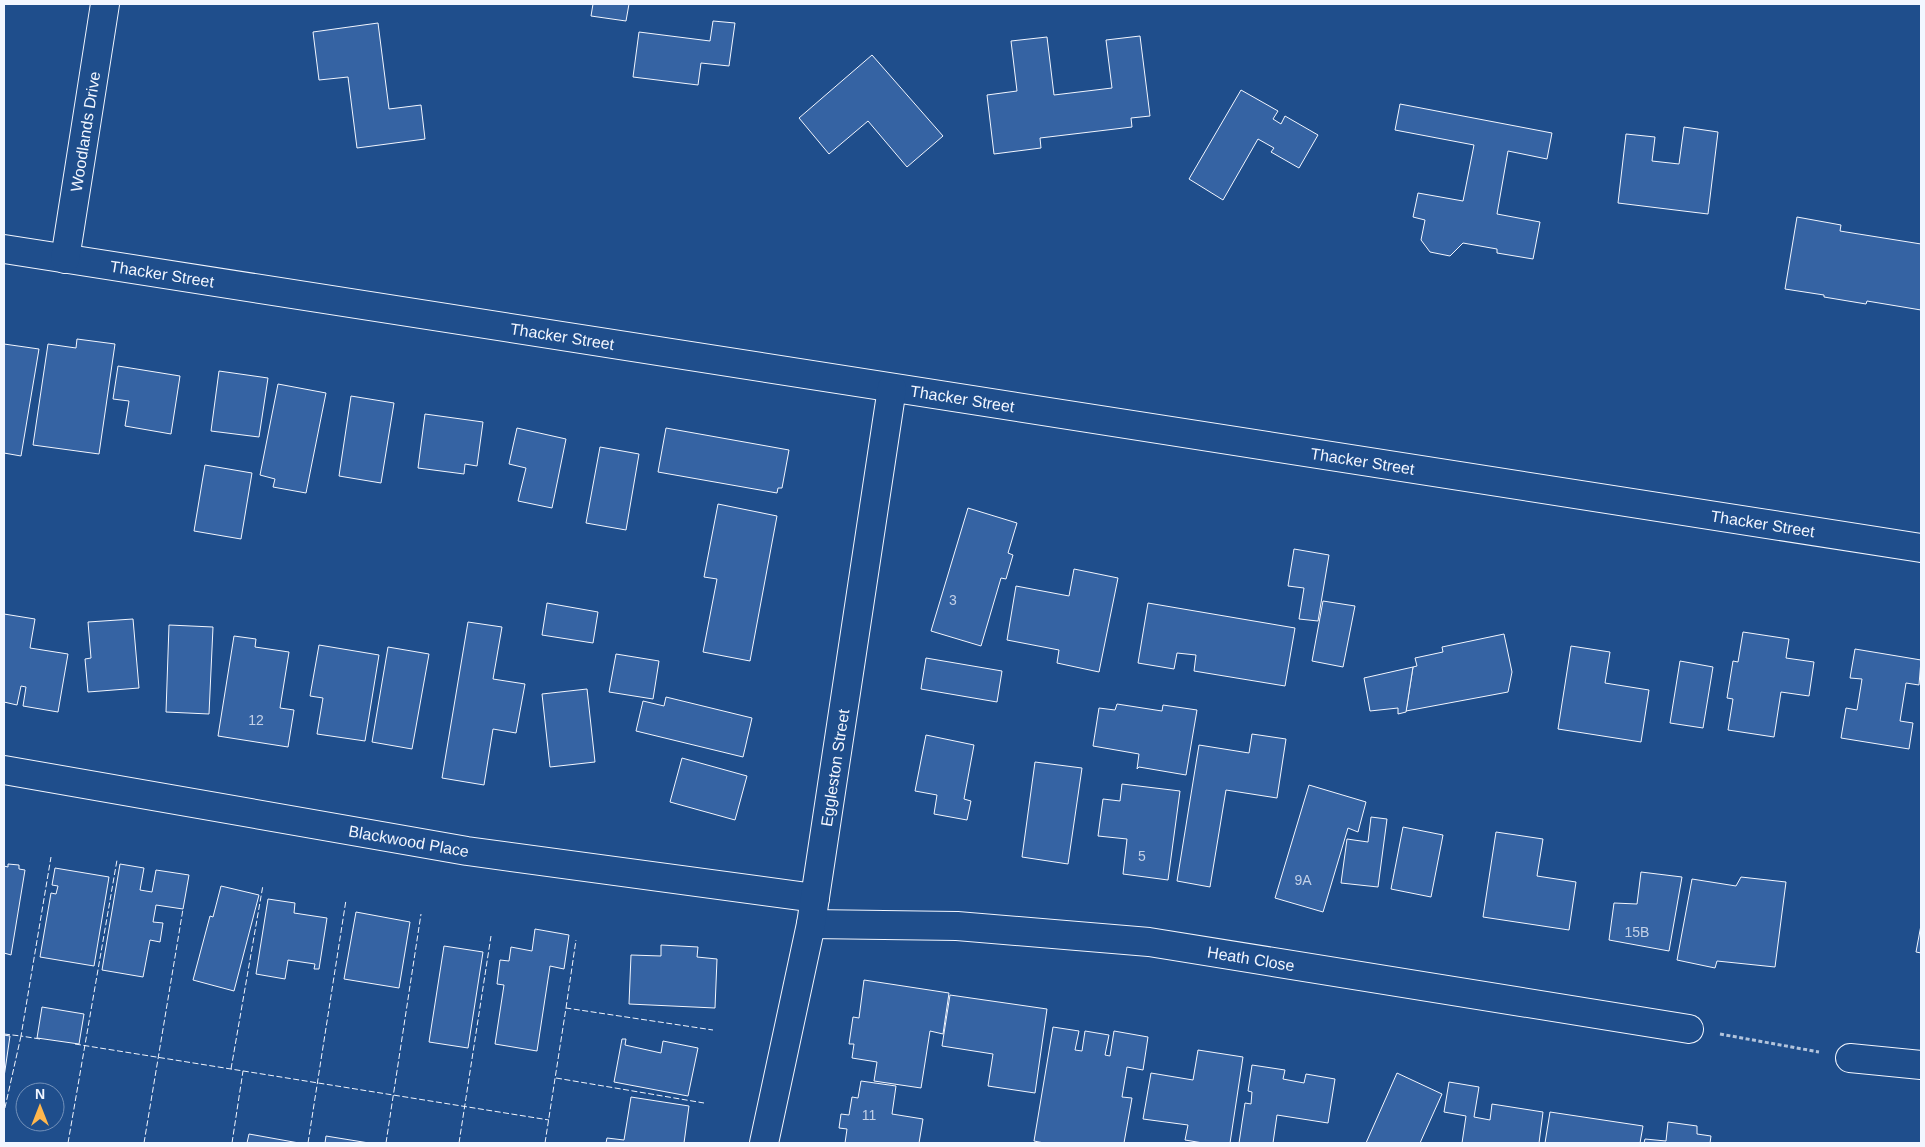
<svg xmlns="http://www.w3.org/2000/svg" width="1925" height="1147" viewBox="0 0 1925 1147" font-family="Arial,sans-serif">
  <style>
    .building { fill: #3563a3; stroke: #f2f6ff }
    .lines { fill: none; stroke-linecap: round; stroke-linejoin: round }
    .minor-casing { stroke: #f2f6ff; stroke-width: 30 }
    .path { stroke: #b3c4dc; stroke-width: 3; stroke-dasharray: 4 2.5; stroke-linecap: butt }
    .minor { stroke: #1f4e8c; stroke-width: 28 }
    .fence { stroke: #f2f6ff; stroke-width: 1; stroke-dasharray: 6 2.5; stroke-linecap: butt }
    .labels { text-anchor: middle; stroke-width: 4; stroke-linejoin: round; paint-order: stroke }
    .number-label { font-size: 14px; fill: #c3d1e8 }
    .street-label { font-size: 16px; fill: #f2f6ff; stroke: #1f4e8c }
  </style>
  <rect width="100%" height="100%" fill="#1f4e8c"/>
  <g class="building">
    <path d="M593 4H629L626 21 591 16Z"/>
    <path d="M713 21 735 23 729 66 701 63 698 85 633 77 639 32 710 41Z"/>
    <path d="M378 23 389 109 421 105 425 139 357 148 348 77 319 80 313 32Z"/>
    <path d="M1140 36 1150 116 1131 118 1132 127 1040 138 1041 148 994 154 987 95 1017 91 1011 41 1047 37 1054 95 1112 88 1106 40Z"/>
    <path d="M872 55 943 136 907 167 868 121 829 154 799 118Z"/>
    <path d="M1241 90 1278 111 1273 119 1281 124 1285 116 1318 135 1299 168 1271 152 1274 148 1258 139 1223 200 1189 179Z"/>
    <path d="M1400 104 1552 133 1547 159 1508 151 1497 214 1540 222 1533 259 1497 253V249L1463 243 1450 256 1430 252 1421 240 1425 220 1413 217 1418 193 1463 201 1474 145 1395 130Z"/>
    <path d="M1684 127 1718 132 1708 214 1618 203 1626 134 1655 137 1652 161 1679 164Z"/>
    <path d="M1797 217 1841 225 1840 231 1921 244V310L1867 301 1866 304 1824 297V295L1785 289Z"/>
    <path d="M77 339 115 344 99 454 33 445 48 344 76 348Z"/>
    <path d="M4 344 39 349 21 456 4 453Z"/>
    <path d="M118 366 180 376 171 434 125 426 129 401 113 399Z"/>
    <path d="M219 371 268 378 259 437 211 431Z"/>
    <path d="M278 384 326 393 306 493 273 487 275 479 260 475Z"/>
    <path d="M351 396 394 403 381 483 339 476Z"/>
    <path d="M425 414 483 422 477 466 465 464 464 474 418 468Z"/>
    <path d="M517 428 566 439 552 508 518 501 526 468 509 464Z"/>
    <path d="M666 428 789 450 782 488H778L777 493 658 472Z"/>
    <path d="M600 447 639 454 626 530 586 523Z"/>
    <path d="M205 465 252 473 241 539 194 531Z"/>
    <path d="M718 504 777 516 750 661 703 652 717 579 704 577Z"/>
    <path d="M968 508 1017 523 1008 553 1013 555 1006 579 1001 578 981 646 931 631Z"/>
    <path d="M1294 549 1329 555 1318 621 1299 619 1304 588 1288 586Z"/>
    <path d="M1074 569 1118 578 1099 672 1057 663 1059 650 1007 640 1016 586 1069 596Z"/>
    <path d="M1323 601 1355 606 1343 667 1312 661Z"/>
    <path d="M547 603 598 612 593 643 542 635Z"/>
    <path d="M1148 603 1295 628 1285 686 1194 671 1196 655 1177 653 1174 669 1138 663Z"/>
    <path d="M4 614 35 619 30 648 68 654 58 712 23 706 26 687 21 686 17 705 4 702Z"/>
    <path d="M133 619 139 688 88 692 85 659 91 658 88 622Z"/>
    <path d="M468 622 502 627 493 679 525 684 516 733 493 729 484 785 442 778Z"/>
    <path d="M169 625 213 627 209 714 166 712Z"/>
    <path d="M1743 632 1789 639 1786 658 1814 662 1809 696 1781 692 1774 737 1728 730 1733 699 1727 698 1733 661 1738 662Z"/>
    <path d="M1504 634 1512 672 1508 692 1406 711 1413 667 1417 666 1415 658 1443 652 1442 647Z"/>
    <path d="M234 636 256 639 255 647 289 652 280 708 294 710 288 747 218 736Z"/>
    <path d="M319 645 379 655 365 741 317 734 323 698 310 696Z"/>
    <path d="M1571 646 1610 652 1605 683 1649 690 1641 742 1558 729Z"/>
    <path d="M388 647 429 654 412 749 372 742Z"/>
    <path d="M1855 649 1921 660 1919 685 1906 683 1900 721 1913 723 1909 749 1841 738 1846 708 1857 710 1862 679 1850 678Z"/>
    <path d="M616 654 659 661 653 699 609 692Z"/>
    <path d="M926 658 1002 671 997 702 921 689Z"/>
    <path d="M1680 661 1713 667 1703 728 1670 723Z"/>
    <path d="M1413 667 1406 712 1398 714V708L1370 711 1364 678Z"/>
    <path d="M587 689 595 762 550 767 542 694Z"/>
    <path d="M666 697 752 718 743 757 636 731 643 701 664 706Z"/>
    <path d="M1117 704 1162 711 1163 705 1197 710 1186 775 1139 767 1137 769 1139 754 1093 746 1099 708 1115 710Z"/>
    <path d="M1252 734 1286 739 1277 798 1226 790 1210 887 1177 881 1199 745 1249 753Z"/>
    <path d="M926 735 974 745 964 799 971 801 967 820 934 814 937 795 915 791Z"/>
    <path d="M682 758 747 776 735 820 670 802Z"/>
    <path d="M1035 762 1082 768 1068 864 1022 857Z"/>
    <path d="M1122 784 1180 791 1168 880 1123 874 1127 839 1098 836 1103 799 1120 801Z"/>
    <path d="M1309 785 1366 802 1358 832 1348 828 1323 912 1275 898Z"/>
    <path d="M1371 817 1387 819 1378 887 1341 883 1347 839 1368 842Z"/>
    <path d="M1403 827 1443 835 1431 897 1391 889Z"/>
    <path d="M1496 832 1543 839 1537 876 1576 882 1569 930 1483 917Z"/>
    <path d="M4 862V866L8 867V864L19 865V869L25 870 11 955 4 953Z"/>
    <path d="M120 864 144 868 140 890 152 892 156 870 189 875 183 909 156 905 153 922 163 923 160 942 150 940 143 977 102 970Z"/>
    <path d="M55 868 109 877 94 966 40 957 51 893 56 894 58 886 52 885Z"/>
    <path d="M1641 872 1682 877 1669 951 1609 940 1614 903 1637 904Z"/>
    <path d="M1741 877 1786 882 1775 967 1717 961 1715 968 1677 960 1692 879 1736 886Z"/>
    <path d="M221 886 259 895 234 991 193 980 210 916 213 917Z"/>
    <path d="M268 899 295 903 294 913 327 918 319 969H314L315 964 288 960 285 979 256 974Z"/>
    <path d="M356 912 410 922 399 988 344 979Z"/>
    <path d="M1921 925V953L1916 952Z"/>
    <path d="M535 929 569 935 564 969 550 966 537 1051 495 1044 504 985 497 984 500 960 509 961 511 947 532 951Z"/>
    <path d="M661 945 698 947 697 957 717 959 715 1008 629 1004 631 955 661 956Z"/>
    <path d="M444 946 483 952 468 1048 429 1042Z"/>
    <path d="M864 980 949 993 943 1034 930 1031 921 1088 874 1081 877 1062 852 1058 854 1044H849L853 1017 859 1018Z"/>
    <path d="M950 995 1047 1009 1035 1093 988 1086 993 1054 942 1046Z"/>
    <path d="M42 1007 84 1014 79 1044 37 1038Z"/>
    <path d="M1053 1027 1079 1031 1075 1050 1082 1051 1085 1031 1109 1035 1105 1055 1110 1056 1114 1031 1148 1037 1143 1070 1127 1067 1122 1097 1132 1098 1124 1143H1044L1034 1141Z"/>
    <path d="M4 1035 10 1036 4 1077Z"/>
    <path d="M622 1039H626L625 1045 661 1053 663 1041 698 1048 688 1096 614 1082Z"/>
    <path d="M1198 1050 1243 1057 1230 1143H1203L1185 1140 1188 1125 1143 1119 1151 1073 1193 1080Z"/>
    <path d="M1252 1065 1285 1070 1283 1079 1304 1083 1306 1074 1335 1079 1328 1123 1277 1115 1273 1143H1239L1245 1103 1251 1104 1252 1092 1248 1091Z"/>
    <path d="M1397 1073 1442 1094 1420 1143H1366Z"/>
    <path d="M861 1081 896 1086 892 1114 923 1119 919 1143H845L847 1129 839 1128 841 1114 849 1115 852 1097 858 1098Z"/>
    <path d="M1449 1082 1479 1087 1474 1117 1490 1120 1492 1104 1543 1112 1539 1143H1462L1466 1116 1444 1112Z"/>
    <path d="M631 1097 689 1106 684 1143H606L607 1138 624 1140Z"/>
    <path d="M1550 1112 1643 1126 1640 1143H1545Z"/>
    <path d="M1668 1122 1697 1126V1134L1711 1136 1710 1143H1644L1645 1139 1666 1141Z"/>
    <path d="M249 1134 299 1143H247Z"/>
    <path d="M326 1136 369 1143H325Z"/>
  </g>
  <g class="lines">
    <g class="minor-casing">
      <g id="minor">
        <path id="s1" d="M4 249 1921 548"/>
        <path id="s2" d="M65 259 105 4"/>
        <path id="s3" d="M4 770 467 851 815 898"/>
        <path id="s4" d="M811 924 957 926 1149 942 1689 1029"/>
        <path d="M1850 1058 1921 1065"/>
        <path id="s5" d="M764 1143 811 924 892 388"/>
      </g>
    </g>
    <path class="path" d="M1720 1034 1819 1052"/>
    <use href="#minor" class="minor"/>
    <g class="fence">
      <path d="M566 1008 576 940"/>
      <path d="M4 1034 21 1036 4 1112"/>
      <path d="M40 1039 21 1036 51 857"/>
      <path d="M75 1044 549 1120"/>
      <path d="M231 1069 263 885"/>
      <path d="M556 1078 704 1103"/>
      <path d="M68 1143 117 860"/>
      <path d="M144 1143 183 909"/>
      <path d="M232 1143 243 1071"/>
      <path d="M308 1143 346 900"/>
      <path d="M386 1143 421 914"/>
      <path d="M459 1143 491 936"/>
      <path d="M545 1143 566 1008 713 1030"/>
    </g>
  </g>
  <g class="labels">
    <g class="number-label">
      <text x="953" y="605">3</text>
      <text x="256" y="725">12</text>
      <text x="1142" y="861">5</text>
      <text x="1303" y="885">9A</text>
      <text x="1637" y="937">15B</text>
      <text x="869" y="1120">11</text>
    </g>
    <g class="street-label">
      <text dy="6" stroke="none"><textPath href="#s2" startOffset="129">Woodlands Drive</textPath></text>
      <text dy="6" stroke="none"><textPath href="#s1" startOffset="160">Thacker Street</textPath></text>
      <text dy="6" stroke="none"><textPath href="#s1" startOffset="565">Thacker Street</textPath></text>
      <text dy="6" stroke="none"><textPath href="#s1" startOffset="970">Thacker Street</textPath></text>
      <text dy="6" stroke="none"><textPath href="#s1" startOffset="1375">Thacker Street</textPath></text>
      <text dy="6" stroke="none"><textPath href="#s1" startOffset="1780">Thacker Street</textPath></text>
      <text dy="6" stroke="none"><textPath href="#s5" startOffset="382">Eggleston Street</textPath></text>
      <text dy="6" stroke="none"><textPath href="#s3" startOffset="411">Blackwood Place</textPath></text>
      <text dy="6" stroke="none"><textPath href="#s4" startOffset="442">Heath Close</textPath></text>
    </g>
  </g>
  <rect width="1925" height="1147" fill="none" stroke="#f2f6ff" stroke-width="10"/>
  <g transform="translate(40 1107)"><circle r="24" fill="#1f4e8c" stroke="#7391ba"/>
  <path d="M0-4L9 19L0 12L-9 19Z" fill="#ffb74d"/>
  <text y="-8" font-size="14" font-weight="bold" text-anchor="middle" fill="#f2f6ff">N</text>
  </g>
</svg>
